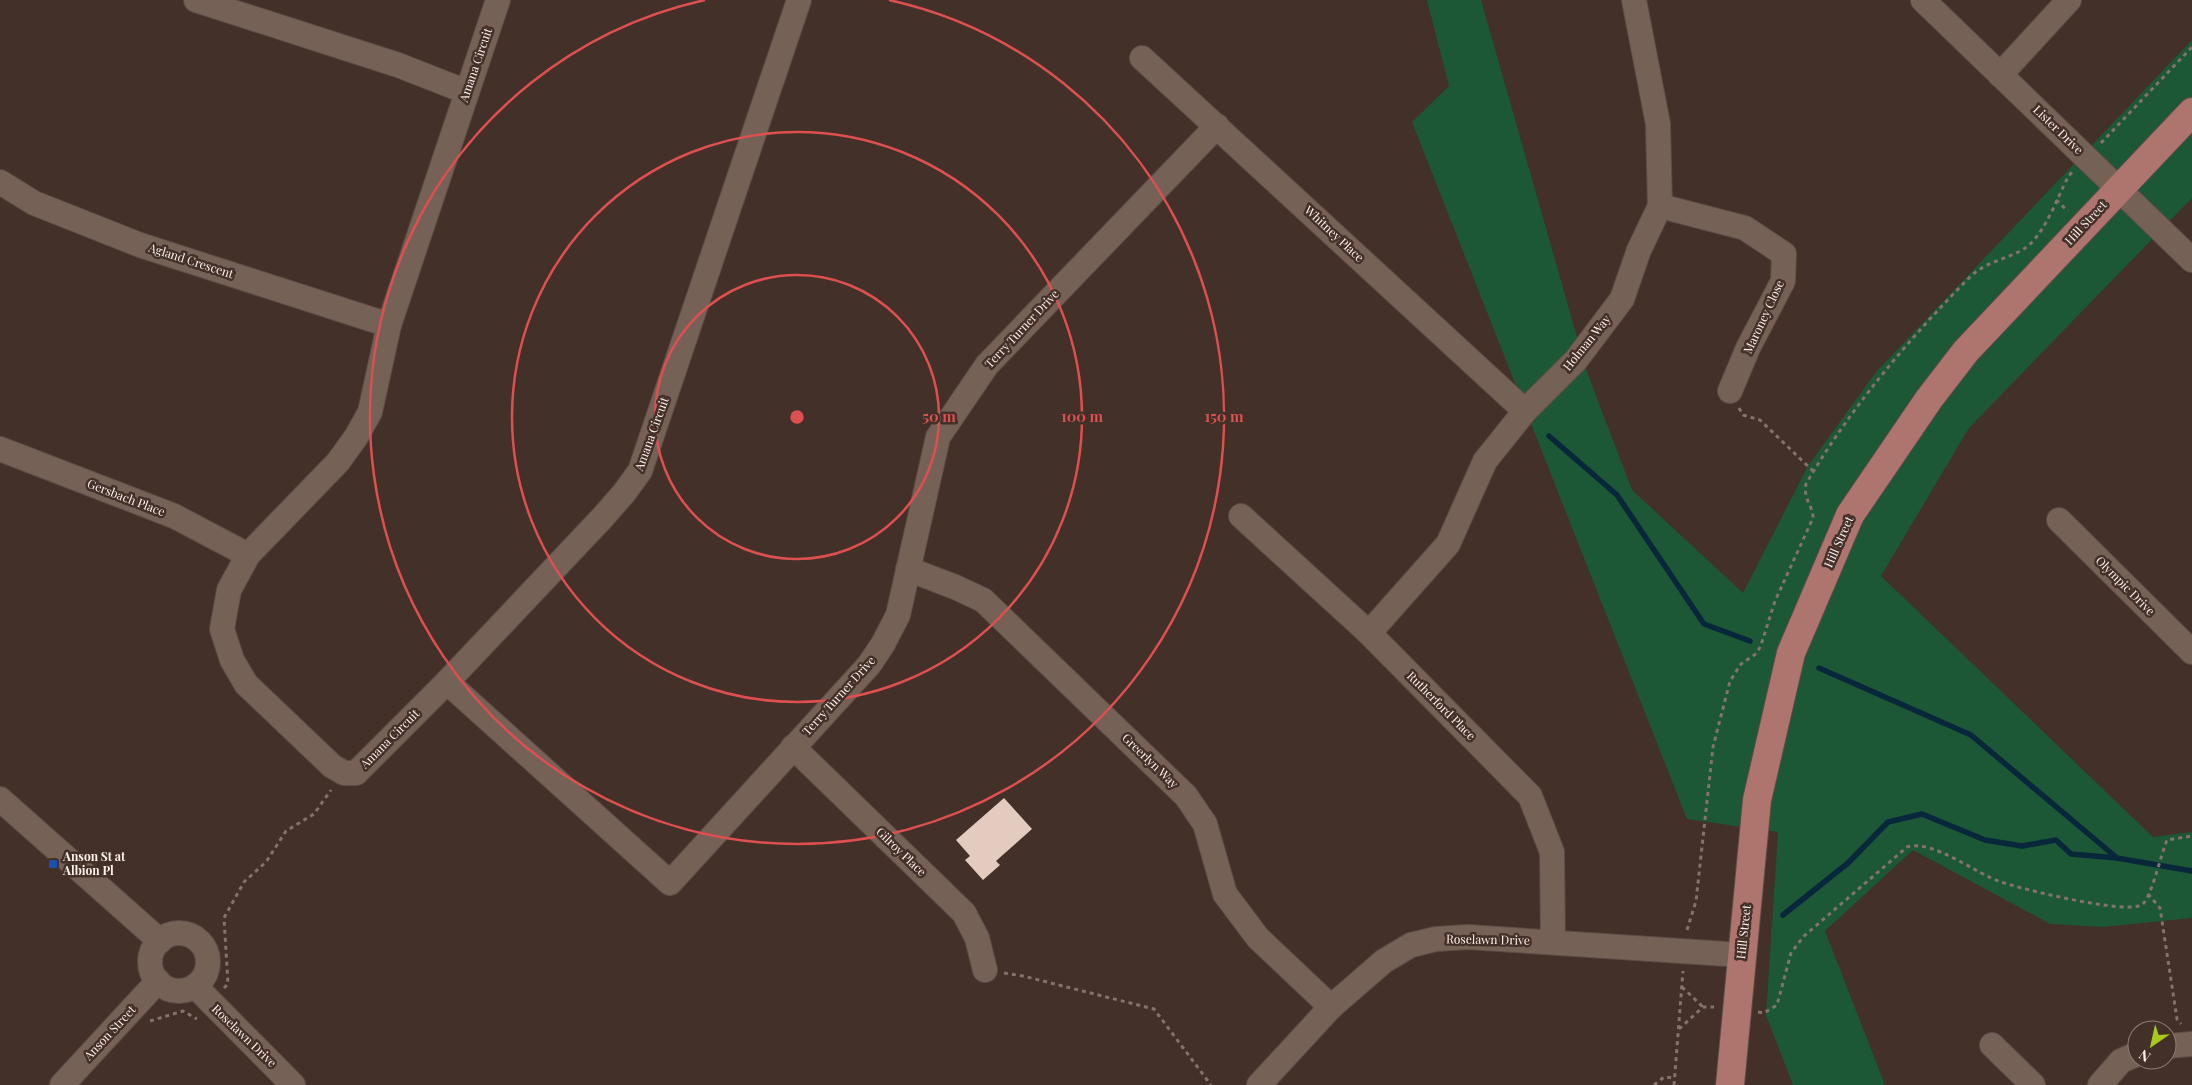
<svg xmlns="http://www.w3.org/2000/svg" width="2192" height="1085" viewBox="0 0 2192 1085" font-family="'Playfair Display',serif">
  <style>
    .green { fill: #1c5736 }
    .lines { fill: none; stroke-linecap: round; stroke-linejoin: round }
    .stream { stroke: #08273b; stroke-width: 5.5 }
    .building { fill: #e4cbc0 }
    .minor-casing { stroke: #5c4c45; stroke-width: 26 }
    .major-casing { stroke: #5c4c45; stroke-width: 30 }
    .path { stroke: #84736c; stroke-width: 3; stroke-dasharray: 4 4; stroke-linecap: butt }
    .minor { stroke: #766157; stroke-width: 24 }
    .major { stroke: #ae746e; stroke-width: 28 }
    .ring { fill: none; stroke: #de504f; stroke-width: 2.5 }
    .transit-dot { fill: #1a4fb4; stroke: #433028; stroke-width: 2 }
    .labels { text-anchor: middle; stroke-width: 5; stroke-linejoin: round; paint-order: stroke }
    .street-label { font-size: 12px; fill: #fef1eb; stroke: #433028 }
    .poi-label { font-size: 12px; font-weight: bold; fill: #fef1eb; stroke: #433028; text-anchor: start }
    .centre { fill: #de504f; stroke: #433028; stroke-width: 2.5 }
    .ring-label { font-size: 15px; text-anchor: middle; font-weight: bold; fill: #de504f; stroke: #433028; stroke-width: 5; stroke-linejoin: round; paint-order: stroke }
  </style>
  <rect width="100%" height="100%" fill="#433028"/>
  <path class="green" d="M1427 0H1481L1587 372 1632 490 1743 593 1808 466 1876 372 2192 40V198L1969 428 1881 576 2153 837 2192 832V918L2103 927 2050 924 1913 850 1825 931 1885 1085H1793L1766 1015 1778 832 1687 819 1412 122 1449 86Z"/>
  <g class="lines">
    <g class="stream">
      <path d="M1549 436 1617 495 1704 624 1750 641"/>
      <path d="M1819 668 1971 735 2117 858 2192 871"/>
      <path d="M1783 915 1848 863 1888 822 1922 814 1985 840 2022 846 2056 840 2071 854 2117 858"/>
    </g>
  </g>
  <path class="building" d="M1004 798 1032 829 996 861 1000 865 983 880 965 860 970 856 956 840Z"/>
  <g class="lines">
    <g class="minor-casing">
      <g id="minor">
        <path d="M196 0 398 65 467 92"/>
        <path d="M498 0 389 325 370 412 356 437 338 462 248 555 229 590 222 629 232 660 246 684 332 766 344 773H356L447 682 603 517 624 493 640 471 799 0"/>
        <path d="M1923 0 2192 260"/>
        <path d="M1142 58 1525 411"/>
        <path d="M2000 75 2069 0"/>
        <path d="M0 182 34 203 140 245 389 325"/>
        <path d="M1660 206 1745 228 1784 254 1783 281 1748 348 1730 391"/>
        <path d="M0 449 174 516 248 555"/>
        <path d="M1241 516 1369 633 1530 796 1552 852 1553 942"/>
        <path d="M2059 520 2192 652"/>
        <path d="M908 569 955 587 983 600 1186 796 1205 824 1225 894 1258 938 1331 1007"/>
        <path d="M1369 633 1448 544 1485 461 1525 411 1576 360 1622 299 1639 250 1660 206 1658 124 1634 0"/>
        <path d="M447 682 670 883 869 665 883 644 898 615 938 437 987 365 1217 126"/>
        <path d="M793 747 964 913 977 938 985 970"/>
        <path d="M0 799 160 941"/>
        <circle cx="179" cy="962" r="29"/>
        <path d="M195 986 293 1085"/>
        <path d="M1992 1045 2033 1085"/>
        <path d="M2167 1046 2192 1044"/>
        <path d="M62 1085 158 981"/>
        <path d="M1259 1085 1331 1007 1384 961 1411 945 1436 939 1468 937 1742 955"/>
        <path d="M2100 1085 2121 1061 2137 1054"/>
      </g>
    </g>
    <g class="major-casing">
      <path id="major" d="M1730 1085 1757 800 1791 653 1850 515 1929 399 1966 351 2192 112"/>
    </g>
    <g class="path">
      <path d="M2101 143 2192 47"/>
      <path d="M2056 200 2068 211"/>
      <path d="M1739 408 1743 415 1760 420 1813 471"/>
      <path d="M2148 894 2160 908 2177 1019 2181 1024"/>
      <path d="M1687 930 1696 901 1713 747 1730 681 1741 664 1757 653 1761 645 1775 601 1813 518C1813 505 1803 500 1806 484 1848 411 1911 336 1971 276 1986 262 2004 260 2022 250 2043 239 2057 198 2068 177L2072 172"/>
      <path d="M1004 973 1023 976 1154 1009 1211 1085"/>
      <path d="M1682 987 1703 1007"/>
      <path d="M224 988 228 984 224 918 244 882 266 862 286 831 314 814 331 790"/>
      <path d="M1758 1012 1764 1013 1777 1005 1791 953 1804 936 1907 847C1933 839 1976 874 2001 882 2022 889 2129 916 2143 904 2152 895 2161 854 2167 840L2192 836"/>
      <path d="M150 1021 183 1011 197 1019"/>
      <path d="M1679 1029 1703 1007H1714"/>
      <path d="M1654 1085 1664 1077 1674 1078"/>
      <path d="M1674 1085 1683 971"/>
    </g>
    <use href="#minor" class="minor"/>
    <use href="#major" class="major"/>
  </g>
  <g class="ring">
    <circle cx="797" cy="417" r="142"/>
    <circle cx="797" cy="417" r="285"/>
    <path d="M889 0A427 427 0 1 1 705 0"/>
  </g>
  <rect class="transit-dot" x="48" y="859" width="10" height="10" rx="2.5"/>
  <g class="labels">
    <g class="street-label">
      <text transform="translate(476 65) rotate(-71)" y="4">Amana Circuit</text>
      <text transform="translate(2058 130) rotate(44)" y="4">Lister Drive</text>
      <text transform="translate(2086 223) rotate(-47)" y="4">Hill Street</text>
      <text transform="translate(1334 234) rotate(43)" y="4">Whitney Place</text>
      <text transform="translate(191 261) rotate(18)" y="4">Agland Crescent</text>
      <text transform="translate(1764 317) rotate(-65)" y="4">Maroney Close</text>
      <text transform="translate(1022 329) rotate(-47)" y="4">Terry Turner Drive</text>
      <text transform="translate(1587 343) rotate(-51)" y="4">Holman Way</text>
      <text transform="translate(652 434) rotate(-70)" y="4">Amana Circuit</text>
      <text transform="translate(126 498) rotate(21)" y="4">Gersbach Place</text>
      <text transform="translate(1839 542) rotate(-66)" y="4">Hill Street</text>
      <text transform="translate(2125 586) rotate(45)" y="4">Olympic Drive</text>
      <text transform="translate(839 696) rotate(-48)" y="4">Terry Turner Drive</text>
      <text transform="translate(1441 706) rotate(45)" y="4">Rutherford Place</text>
      <text transform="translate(390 739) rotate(-45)" y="4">Amana Circuit</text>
      <text transform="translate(1150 761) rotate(44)" y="4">Greerlyn Way</text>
      <text transform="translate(901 852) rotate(44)" y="4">Gilroy Place</text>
      <text transform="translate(1744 932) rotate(-84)" y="4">Hill Street</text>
      <text transform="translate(1488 940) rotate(1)" y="4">Roselawn Drive</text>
      <text transform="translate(110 1033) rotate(-47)" y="4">Anson Street</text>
      <text transform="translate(244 1036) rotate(44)" y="4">Roselawn Drive</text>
    </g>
    <g class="poi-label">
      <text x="63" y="861">Anson St at<tspan x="63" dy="14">Albion Pl</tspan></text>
    </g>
  </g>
  <circle cx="797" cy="417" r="8" class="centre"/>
  <g class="ring-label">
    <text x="939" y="422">50 m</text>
    <text x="1082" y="422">100 m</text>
    <text x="1224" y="422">150 m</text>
  </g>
  <g transform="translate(2152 1045) rotate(214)"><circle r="24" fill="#433028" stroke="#8e7d76"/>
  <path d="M0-4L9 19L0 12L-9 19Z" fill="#a6c821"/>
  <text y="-8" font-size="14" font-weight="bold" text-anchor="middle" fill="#fef1eb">N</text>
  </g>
</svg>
